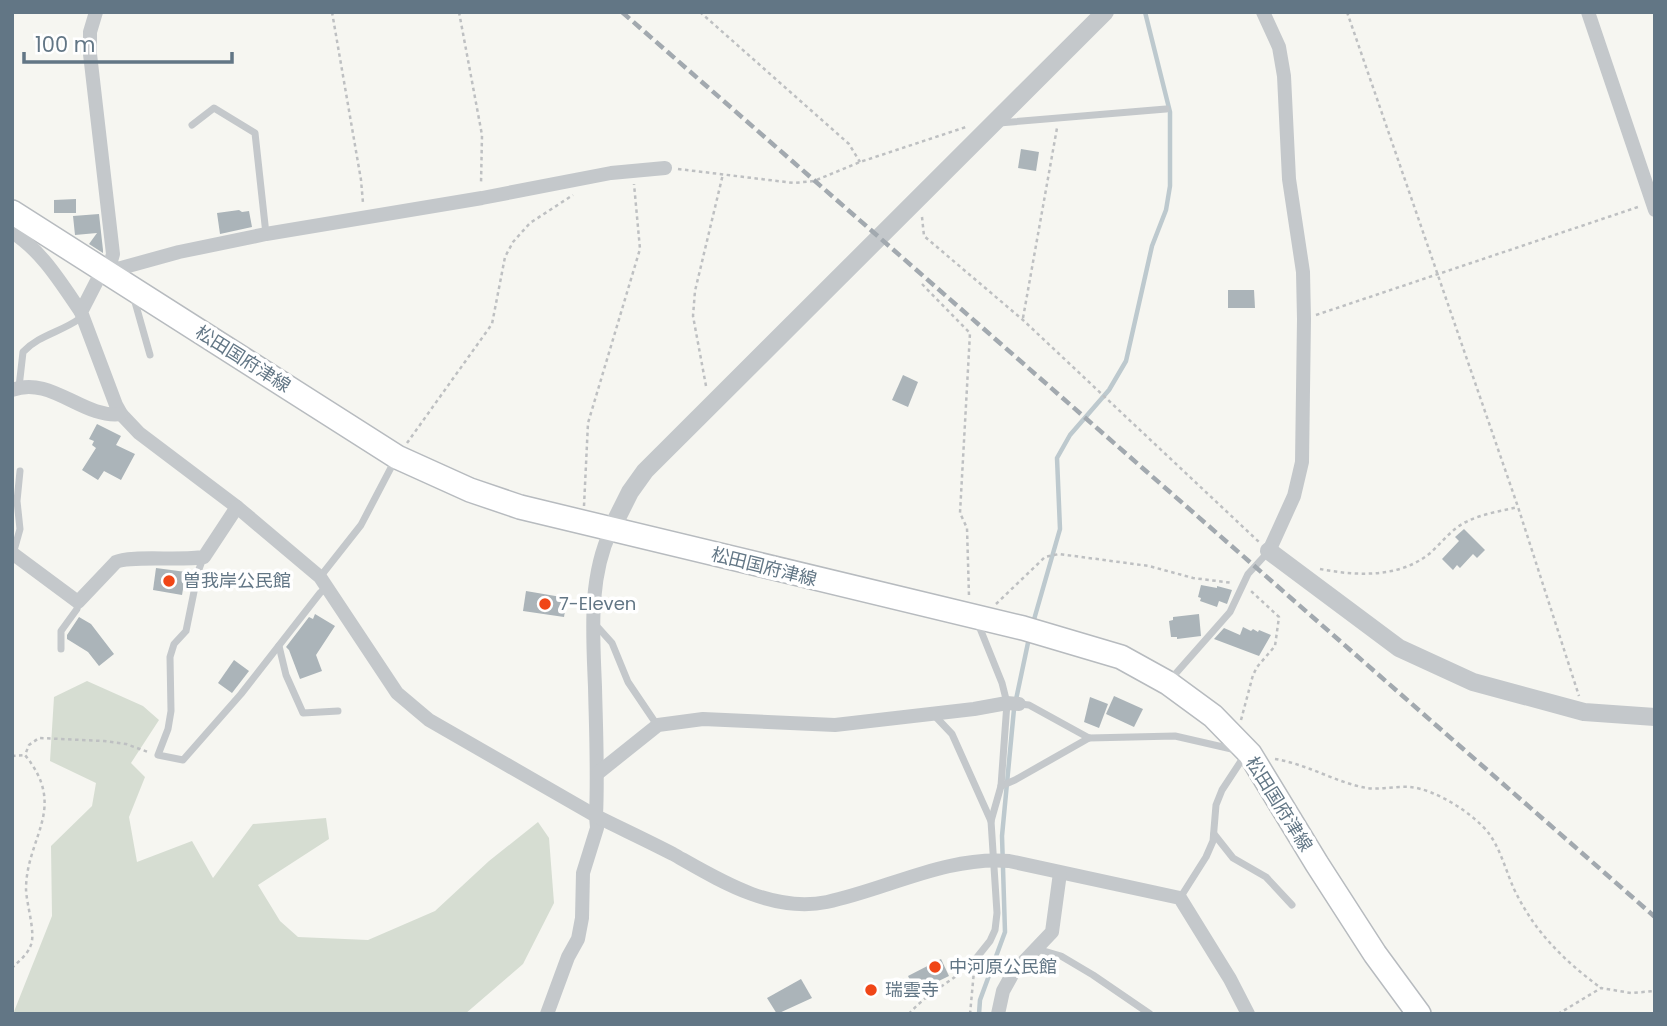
<svg xmlns="http://www.w3.org/2000/svg" width="1667" height="1026" viewBox="0 0 1667 1026" font-family="Poppins,'Noto Sans JP',sans-serif">
  <style>
    .green { fill: #d6ddd2 }
    .lines { fill: none; stroke-linecap: round; stroke-linejoin: round }
    .stream { stroke: #bdc9ce; stroke-width: 4.5 }
    .building { fill: #abb4b9 }
    .primary-casing { stroke: #b7bbbf; stroke-width: 26 }
    .path { stroke: #bec0c2; stroke-width: 2.5; stroke-dasharray: 3.5 3.5; stroke-linecap: butt }
    .service { stroke: #c4c8cb; stroke-width: 7 }
    .minor { stroke: #c4c8cb; stroke-width: 14 }
    .tertiary { stroke: #c4c8cb; stroke-width: 18 }
    .primary { stroke: #fff; stroke-width: 23 }
    .rail { stroke: #a2a9af; stroke-width: 4.5; stroke-dasharray: 10 5; stroke-linecap: butt }
    .poi-dot { fill: #f04617; stroke: #fff; stroke-width: 2.5 }
    .labels { text-anchor: middle; stroke-width: 7; stroke-linejoin: round; paint-order: stroke }
    .street-label { font-size: 18px; fill: #627685; stroke: #fff }
    .poi-label { font-size: 18px; fill: #627685; stroke: #fff; text-anchor: start }
  </style>
  <rect width="100%" height="100%" fill="#f6f6f1"/>
  <path class="green" d="M87 681 143 706 159 720 131 763 145 777 129 817 137 862 192 841 213 878 253 824 326 818 329 839 258 885 280 921 298 937 368 940 435 911 489 861 538 822 549 838 554 903 523 964 465 1014H13L52 916 51 846 92 806 96 783 50 761 54 697Z"/>
  <g class="lines">
    <g class="stream">
      <path d="M1033 623 1060 529 1057 458 1070 435 1109 390 1126 361 1152 246 1166 210 1170 186V112L1145 12"/>
      <path d="M979 1014 980 1000 1005 932 1002 836 1014 709 1029 638"/>
    </g>
  </g>
  <g class="building">
    <path d="M1021 149 1039 152 1036 171 1018 168Z"/>
    <path d="M76 199V213H54V200Z"/>
    <path d="M239 210 242 212 249 211 252 227 220 234 217 213Z"/>
    <path d="M99 214 103 250V253L89 244 97 233 75 235 73 216Z"/>
    <path d="M1228 290H1254L1255 308H1228Z"/>
    <path d="M903 375 918 382 908 407 892 400Z"/>
    <path d="M97 424 121 436 116 445 135 454 121 480 104 471 98 480 82 470 96 448 92 445 94 441 89 439Z"/>
    <path d="M1464 529 1485 550 1477 558 1473 554 1460 568 1457 565 1453 570 1442 559 1459 541 1455 537Z"/>
    <path d="M156 568 186 572 182 595 153 590Z"/>
    <path d="M1201 585 1217 588V586L1232 590 1227 604 1219 601 1217 607 1200 601 1201 598 1198 597Z"/>
    <path d="M526 591 567 598 564 617 523 611Z"/>
    <path d="M315 614 335 626 316 655 322 671 300 679 289 650 286 647 309 617 313 619Z"/>
    <path d="M1199 614 1201 636 1177 639V637H1171L1169 621 1173 620V617Z"/>
    <path d="M79 617 91 624 114 654 99 666 88 652 67 639V635Z"/>
    <path d="M1243 627 1251 631 1253 629 1258 632 1259 630 1271 635 1259 656 1214 639 1224 628 1240 635Z"/>
    <path d="M234 660 249 671 232 693 218 683Z"/>
    <path d="M1114 696 1143 709 1134 727 1106 714Z"/>
    <path d="M1090 697 1108 704 1099 728 1084 722Z"/>
    <path d="M941 959 949 976 916 992 908 976Z"/>
    <path d="M801 979 812 998 777 1014 767 998Z"/>
  </g>
  <g class="lines">
    <g class="primary-casing">
      <path id="primary" d="M12 212 397 457 470 490 520 507 1023 628 1121 657 1168 683 1213 716 1250 754 1317 864 1375 954 1419 1014"/>
    </g>
    <g class="path">
      <path d="M332 12 361 180 363 203"/>
      <path d="M459 12 482 135 481 184"/>
      <path d="M700 12 849 144 860 162"/>
      <path d="M1347 12 1518 507 1579 696"/>
      <path d="M678 169 794 183 814 181 860 162 966 127"/>
      <path d="M922 217 924 236 1023 320 1259 542"/>
      <path d="M922 284 970 333 960 513 967 528 969 596"/>
      <path d="M1316 315 1638 207"/>
      <path d="M1023 318 1057 128"/>
      <path d="M706 386 693 316 695 291 723 174"/>
      <path d="M407 443 492 324 505 257 513 242 530 223 573 195"/>
      <path d="M584 506 588 423 640 249 634 184"/>
      <path d="M1320 569C1356 576 1399 578 1429 554 1441 544 1451 529 1466 522 1481 514 1501 511 1518 507"/>
      <path d="M996 604 1045 557 1059 554 1149 566 1193 578 1233 583"/>
      <path d="M1241 720 1253 675 1257 667 1275 646 1279 617 1251 591"/>
      <path d="M12 756 25 755"/>
      <path d="M1275 759C1307 764 1337 783 1367 788 1381 790 1396 786 1410 787 1435 789 1475 814 1490 835 1501 851 1506 871 1514 889 1534 931 1563 960 1601 988"/>
      <path d="M12 968C18 962 27 955 30 947 37 935 26 904 26 888 27 836 68 808 25 755L29 745 39 738 104 741 126 744 148 752"/>
      <path d="M909 1014C924 996 948 983 967 968"/>
      <path d="M970 1014 974 971"/>
      <path d="M1558 1014 1601 988 1631 993 1655 991"/>
    </g>
    <g class="service">
      <path d="M999 123 1166 109"/>
      <path d="M192 125 214 108 255 133 266 234"/>
      <path d="M133 295 150 355"/>
      <path d="M19 387 23 352C39 335 61 332 79 319L81 313"/>
      <path d="M13 554 20 529 17 501 20 471"/>
      <path d="M203 558 198 572 186 631 174 644 170 657 171 711 168 729 158 755 183 760 241 694 320 593 327 587"/>
      <path d="M320 577 361 525 395 460"/>
      <path d="M594 623 612 643 628 682 657 725"/>
      <path d="M279 646 286 675 303 713 338 711"/>
      <path d="M61 649V631L77 609 78 602"/>
      <path d="M1170 680 1230 612 1248 574 1269 551"/>
      <path d="M1019 704 1029 705 1089 738 1175 736 1236 750"/>
      <path d="M934 715 952 734 991 821"/>
      <path d="M1001 786 1015 780 1089 738"/>
      <path d="M1214 834 1233 858 1266 877 1292 905"/>
      <path d="M1180 898 1206 857 1213 841 1216 805 1222 790 1245 755"/>
      <path d="M1037 949 1061 956 1093 975 1150 1014"/>
      <path d="M974 961 990 941 995 930 997 913 991 821 1001 786 1007 703 1002 683 977 621"/>
    </g>
    <g class="minor">
      <path d="M96 12 90 32V54L113 254 111 261 102 271 81 312 116 405 121 414 139 433 237 507 320 577 397 693 429 720 596 816 597 828 583 873 582 918 578 939 568 957 547 1014"/>
      <path d="M1263 12 1279 47 1284 76 1289 179 1303 272 1304 319 1302 462 1294 496 1269 551"/>
      <path d="M1588 12 1655 210"/>
      <path d="M12 232C42 251 61 283 81 312"/>
      <path d="M103 270 121 268 179 252 266 234 482 198 611 173 665 168"/>
      <path d="M12 390C51 375 83 419 121 414"/>
      <path d="M611 530C588 579 593 634 595 687 596 730 598 773 596 816 622 829 648 841 673 854 719 880 771 913 827 902 888 889 946 856 1009 861L1180 898 1230 979 1248 1014"/>
      <path d="M12 553 78 602 116 562C129 555 182 561 204 557L237 507"/>
      <path d="M598 773 658 725 703 719 835 725 974 709 1007 703 1019 704"/>
      <path d="M998 1014 1003 991 1013 973 1052 932 1060 873"/>
    </g>
    <g class="tertiary">
      <path d="M611 530 630 492 645 471 1105 12"/>
      <path d="M1269 551 1399 648 1473 682 1584 712 1655 717"/>
    </g>
    <use href="#primary" class="primary"/>
    <path class="rail" d="M622 12 1655 917"/>
  </g>
  <g class="poi-dot">
    <circle cx="169" cy="581" r="7"/>
    <circle cx="545" cy="604" r="7"/>
    <circle cx="935" cy="967" r="7"/>
    <circle cx="871" cy="990" r="7"/>
  </g>
  <g class="labels">
    <g class="street-label">
      <text transform="translate(243 359) rotate(32)" y="6">松田国府津線</text>
      <text transform="translate(764 567) rotate(14)" y="6">松田国府津線</text>
      <text transform="translate(1279 804) rotate(58)" y="6">松田国府津線</text>
    </g>
    <g class="poi-label">
      <text x="183" y="587">曽我岸公民館</text>
      <text x="559" y="610">7-Eleven</text>
      <text x="949" y="973">中河原公民館</text>
      <text x="885" y="996">瑞雲寺</text>
    </g>
  </g>
  <rect width="1667" height="1026" fill="none" stroke="#627685" stroke-width="28"/>
  <path d="M24 52v10h208v-10" fill="none" stroke="#627685" stroke-width="3.5"/>
  <text x="35" y="52" font-size="21" fill="#627685" stroke="#ffffff" stroke-width="5" paint-order="stroke">100 m</text>
</svg>
